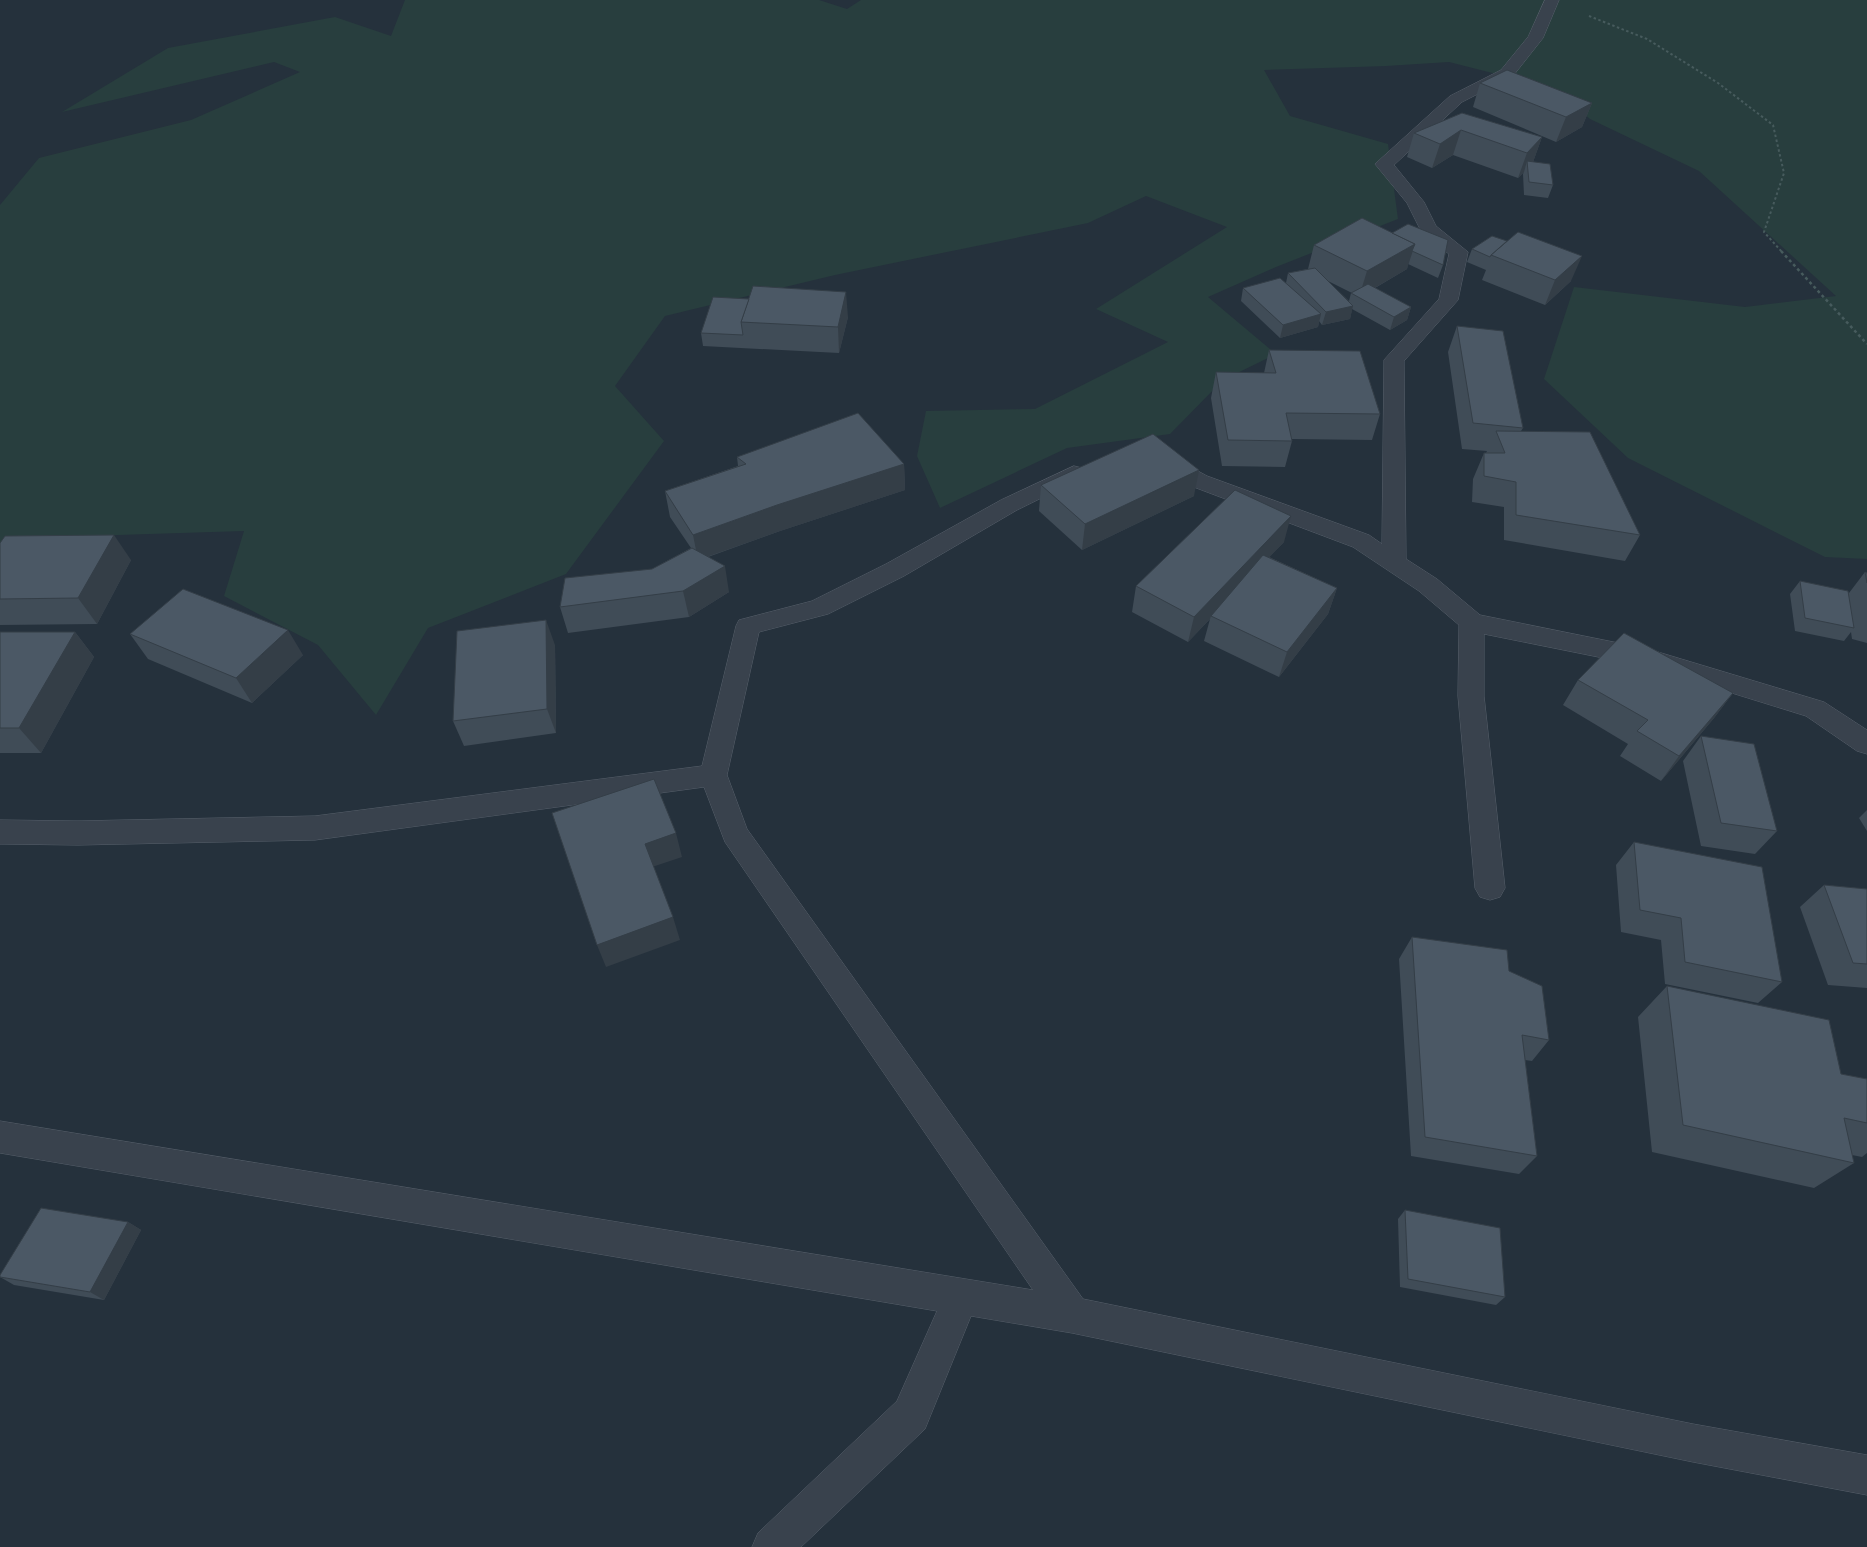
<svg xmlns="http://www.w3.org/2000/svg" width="1867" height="1547" viewBox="0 0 1867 1547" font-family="'Alegreya Sans',sans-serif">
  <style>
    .green { fill: #283e3e }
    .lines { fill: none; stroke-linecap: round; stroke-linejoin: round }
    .minor-casing { stroke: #57606b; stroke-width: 1 }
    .path-far1 { stroke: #475b5d; stroke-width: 2; stroke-dasharray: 2.5 2.5; stroke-linecap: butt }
    .path { stroke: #475b5d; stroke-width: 2.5; stroke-dasharray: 3 3; stroke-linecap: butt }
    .minor { fill: #39424d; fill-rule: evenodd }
    .wall { fill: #404c57; fill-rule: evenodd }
    .shaded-wall { fill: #343e47 }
    .building { fill: #4b5865; stroke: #343e47 }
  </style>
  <rect width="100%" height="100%" fill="#25313c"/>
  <path class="green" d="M405 0H819L847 9 861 0H1867V559L1825 557 1628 458 1544 379 1574 287 1745 307 1836 296 1699 171 1590 119 1552 88 1449 62 1386 66 1264 70 1290 116 1388 144 1398 219 1276 267 1208 297 1276 354 1223 380 1170 434 1067 448 940 508 917 456 926 411 1035 409 1168 342 1096 309 1227 227 1146 196 1088 223 835 275 665 316 615 386 664 441 566 574 428 628 376 715 318 645 224 596 244 531 55 537 0 558V205L39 158 191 120 300 72 274 62 62 112 168 48 335 17 391 36Z"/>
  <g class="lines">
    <g class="minor-casing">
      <g id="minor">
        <path d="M1545 0H1559L1543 38 1513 76 1462 102 1394 165 1424 202 1436 226 1468 252 1458 300 1404 361 1406 559 1437 579 1480 615 1648 649 1824 702 1867 730V754L1857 751 1806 716 1648 667 1484 634V696L1505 888 1500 897 1490 900 1480 897 1475 888 1458 696 1459 625 1419 591 1353 547 1191 486 1158 468 1155 463 1158 458 1166 456 1174 458 1207 476 1369 535 1382 544 1384 360 1439 299 1449 254 1422 233 1407 203 1375 164 1450 96 1501 70 1528 37Z"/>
        <path d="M1074 466 1082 468 1085 473 1082 478 1017 510 904 576 828 614 759 632 727 775 747 829 1083 1299 1693 1424 1867 1455V1495L1693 1462 1072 1333 971 1316 925 1429 801 1547H752L758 1533 897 1401 937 1311 0 1153V1121L1033 1290 725 842 704 787 315 840 78 845 0 844V820L78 821 315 816 702 766 736 626 739 620 812 601 886 564 1001 500Z"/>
      </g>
    </g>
    <path class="path-far1" d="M1589 16 1647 39 1718 83 1773 125 1784 173 1764 232 1782 252"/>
    <path class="path" d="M1781 251 1867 344"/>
    <use href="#minor" class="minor"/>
  </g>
  <g class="wall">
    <path d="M1480 83 1592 103 1582 127 1556 142 1473 107Z"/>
    <path d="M1462 113 1542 137 1533 162 1553 185 1548 198 1524 195 1523 174 1524 172 1518 178 1453 155 1432 168 1407 157 1414 133Z"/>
    <path d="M1362 218 1443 265 1438 278 1408 264 1407 269 1375 288 1411 307 1407 320 1390 330 1352 309 1350 319 1322 325 1319 321 1318 327 1280 338 1241 301 1243 288 1286 283 1288 273 1308 269 1314 245ZM1328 281 1352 293H1351L1349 301Z"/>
    <path d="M1492 236 1571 281 1545 305 1482 280 1486 270 1467 262 1472 249Z"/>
    <path d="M749 299 848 317 839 353 703 346 701 333Z"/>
    <path d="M1457 326 1523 428 1521 431 1640 535 1625 561 1504 540V507L1472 502 1473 479 1484 453H1486L1487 451 1462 449 1448 352Z"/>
    <path d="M1269 350 1380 414 1372 440 1292 439V441L1285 467 1222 466 1211 398 1216 372 1264 373Z"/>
    <path d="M737 457 904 464 905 490 780 531 708 557 729 592 689 617 568 633 560 607 652 569 691 548 670 517 665 491 738 466Z"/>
    <path d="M1041 485 1194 496 1082 550 1039 511Z"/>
    <path d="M1284 542 1269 557 1337 588 1328 614 1279 677 1204 641 1210 619 1188 642 1132 612 1136 586Z"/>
    <path d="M0 543 131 560 97 624 0 625Z"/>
    <path d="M1865 572 1867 573V643L1852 639 1851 632 1844 641 1795 631 1790 594 1800 581 1849 593Z"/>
    <path d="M0 632H75L94 657 41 753H0Z"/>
    <path d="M130 634 303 655 252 703 148 659Z"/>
    <path d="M555 645 556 733 464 746 453 721Z"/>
    <path d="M1578 680 1733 693 1714 718 1661 781 1620 756 1628 744 1563 705Z"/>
    <path d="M1701 736 1777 831 1755 854 1701 846 1683 761Z"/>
    <path d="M1867 810V831L1859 818Z"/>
    <path d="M1634 842 1782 982 1758 1003 1665 984 1661 940 1621 932 1616 865Z"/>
    <path d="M1824 885 1867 889V988L1828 985 1800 907Z"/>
    <path d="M1412 937 1509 971 1549 1040 1532 1061 1525 1060 1537 1156 1519 1174 1411 1156 1399 959Z"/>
    <path d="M1667 986 1841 1074 1867 1079V1153L1862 1157 1852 1155 1854 1163 1814 1188 1652 1152 1638 1017Z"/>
    <path d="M1405 1210 1505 1297 1496 1305 1400 1287 1398 1219Z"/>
    <path d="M128 1222 141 1230 104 1300 14 1285 0 1277Z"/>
  </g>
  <g class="shaded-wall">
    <path d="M1592 103 1582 127 1556 142 1566 117Z"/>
    <path d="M1461 130 1453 155 1432 168 1440 144Z"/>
    <path d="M1542 137 1533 162 1528 167 1527 161 1524 172 1518 178 1527 153Z"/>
    <path d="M1415 244 1407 269 1359 297 1367 271Z"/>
    <path d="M1582 256 1571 281 1545 305 1555 280Z"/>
    <path d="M846 292 848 317 839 353 838 327Z"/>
    <path d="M1353 306 1350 319 1322 325 1326 312Z"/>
    <path d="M1411 307 1407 320 1390 330 1394 317Z"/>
    <path d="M1321 314 1318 327 1280 338 1283 325Z"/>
    <path d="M904 464 905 490 780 531 698 560 693 535 777 505Z"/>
    <path d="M1199 470 1194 496 1082 550 1085 524Z"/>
    <path d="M1291 516 1284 542 1212 617 1211 616 1210 619 1188 642 1194 617Z"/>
    <path d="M114 535 131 560 97 624 78 598Z"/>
    <path d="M725 566 729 592 689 617 683 591Z"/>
    <path d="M1337 588 1328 614 1279 677 1287 652Z"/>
    <path d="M546 620 555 645 556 733 547 709Z"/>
    <path d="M288 630 303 655 252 703 236 678Z"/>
    <path d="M75 632 94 657 41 753 19 728Z"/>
    <path d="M1733 693 1714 718 1661 781 1679 756Z"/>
    <path d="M676 833 682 857 652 867 645 844Z"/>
    <path d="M673 917 680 940 606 967 597 945Z"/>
    <path d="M128 1222 141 1230 104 1300 90 1292Z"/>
  </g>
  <g class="building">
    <path d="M1507 70 1592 103 1566 117 1480 83Z"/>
    <path d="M1462 113 1542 137 1527 153 1461 130 1440 144 1414 133Z"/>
    <path d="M1527 161 1550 164 1553 185 1529 182Z"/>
    <path d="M1362 218 1415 244 1367 271 1314 245Z"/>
    <path d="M1408 224 1448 240 1443 265 1412 251 1415 244 1392 233Z"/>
    <path d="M1518 232 1582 256 1555 280 1491 255Z"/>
    <path d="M1492 236 1507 241 1491 255 1490 257 1472 249Z"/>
    <path d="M1315 268 1353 306 1326 312 1288 273Z"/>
    <path d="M1280 278 1321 314 1283 325 1243 288Z"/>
    <path d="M1368 284 1411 307 1394 317 1351 293Z"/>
    <path d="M753 286 846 292 838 327 741 322Z"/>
    <path d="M713 297 749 299 741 322 743 335 701 333Z"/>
    <path d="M1457 326 1503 331 1523 428 1473 423Z"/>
    <path d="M1269 350 1360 351 1380 414 1286 413 1292 441 1228 440 1216 372 1276 373Z"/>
    <path d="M858 413 904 464 777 505 693 535 665 491 746 464 737 457Z"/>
    <path d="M1496 431 1590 432 1640 535 1516 515V482L1484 476V453H1505Z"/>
    <path d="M1153 434 1199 470 1085 524 1041 485Z"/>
    <path d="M1235 490 1291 516 1194 617 1136 586Z"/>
    <path d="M114 535 78 598 0 599V543L5 536Z"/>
    <path d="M692 548 725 566 683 591 560 607 565 578 652 569Z"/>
    <path d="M1263 555 1337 588 1287 652 1211 616Z"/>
    <path d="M1865 572 1867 573V583Z"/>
    <path d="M1800 581 1848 591 1854 628 1805 618Z"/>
    <path d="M183 589 288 630 236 678 130 634Z"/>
    <path d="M546 620 547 709 453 721 457 631Z"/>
    <path d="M0 632H75L19 728H0Z"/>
    <path d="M1624 633 1733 693 1679 756 1637 731 1648 720 1578 680Z"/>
    <path d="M1701 736 1754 744 1777 831 1721 823Z"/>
    <path d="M654 779 676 833 645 844 673 917 597 945 552 813Z"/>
    <path d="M1634 842 1762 867 1782 982 1685 962 1681 918 1640 910Z"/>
    <path d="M1824 885 1867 889V964L1853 963Z"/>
    <path d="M1412 937 1507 950 1509 971 1542 986 1549 1040 1522 1035 1537 1156 1425 1137Z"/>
    <path d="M1667 986 1829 1020 1841 1074 1867 1079V1123L1844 1118 1854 1163 1683 1125Z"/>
    <path d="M41 1208 128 1222 90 1292 0 1277V1275Z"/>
    <path d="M1405 1210 1500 1228 1505 1297 1408 1279Z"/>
  </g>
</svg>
